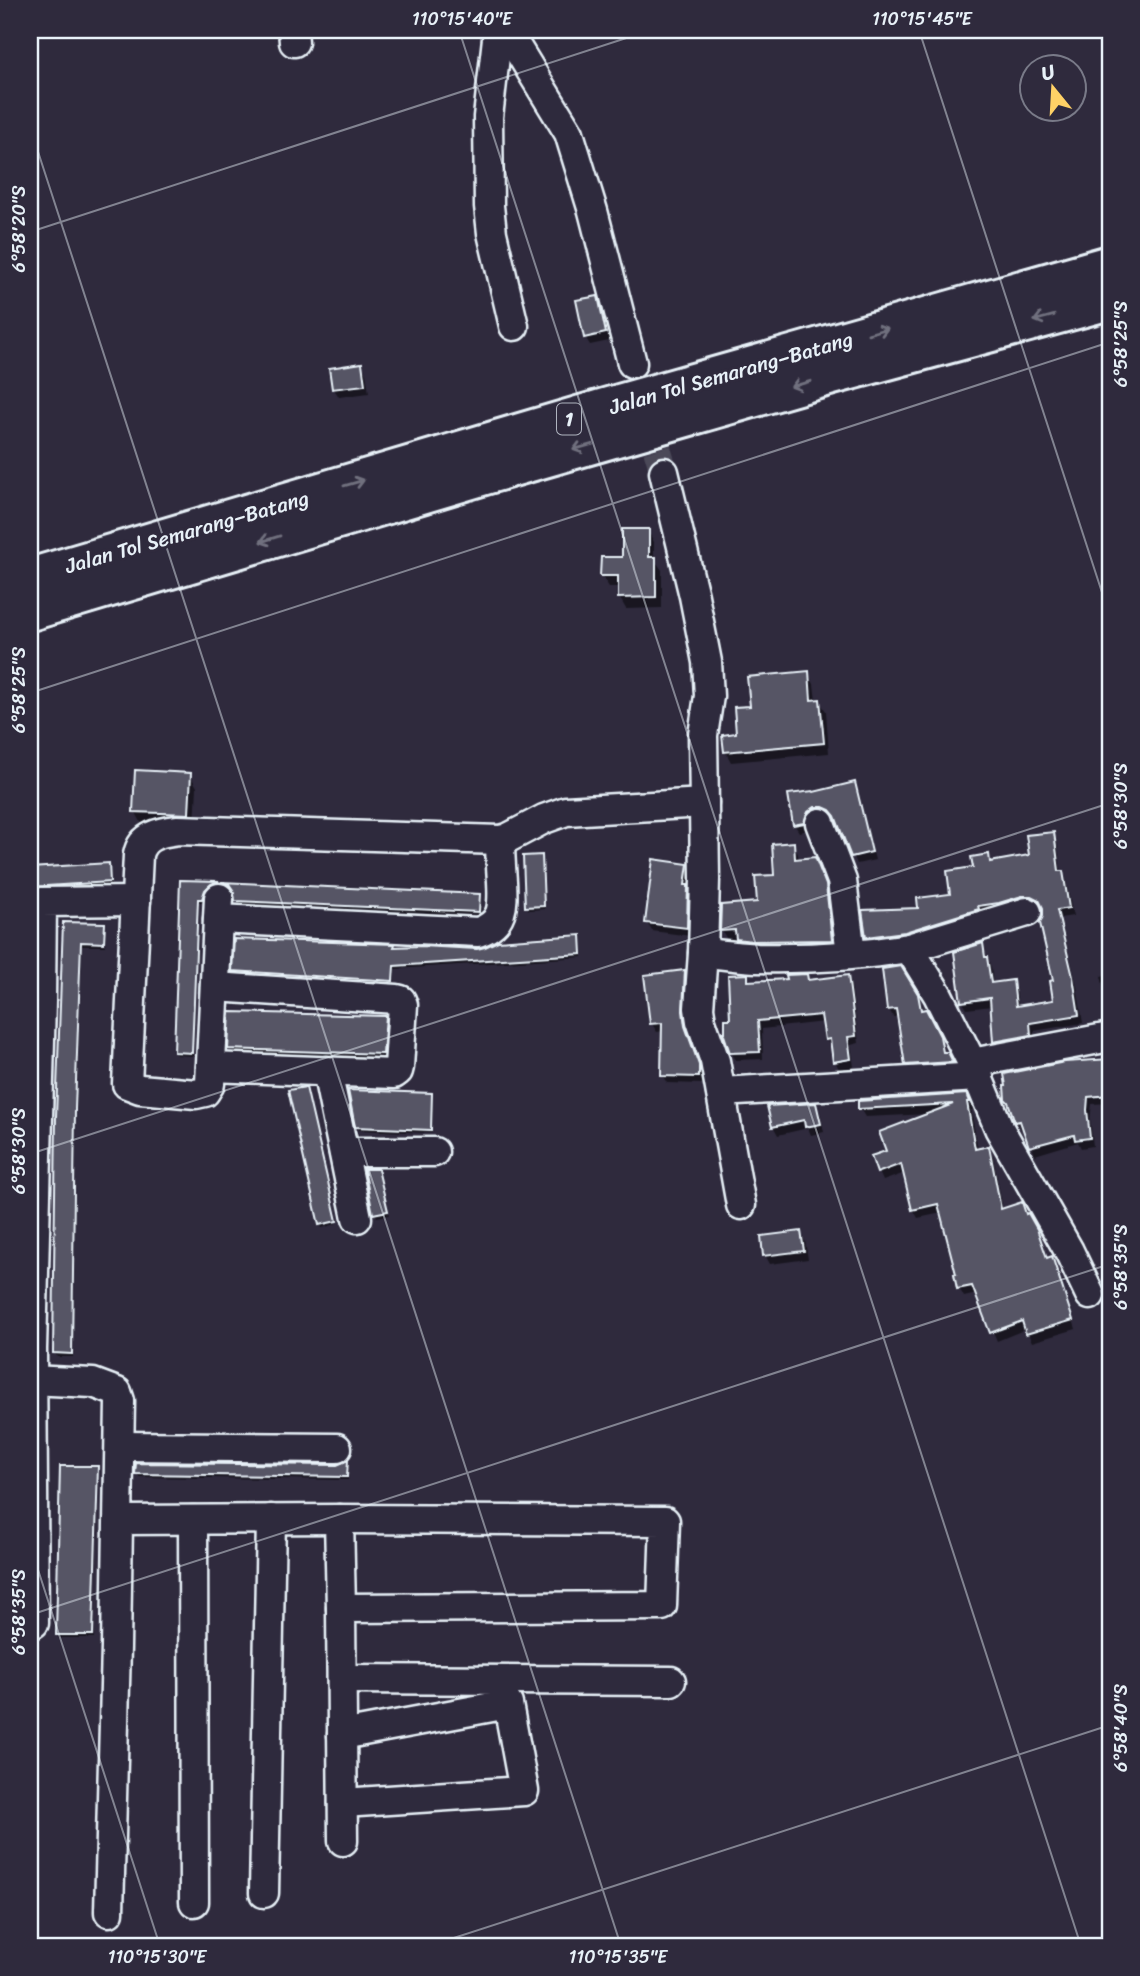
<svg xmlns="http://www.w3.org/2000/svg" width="1140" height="1976" viewBox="0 0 1140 1976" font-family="Sriracha,sans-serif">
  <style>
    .shadow { fill: #0007 }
    .building { fill: #575565; stroke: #e8f1f8; stroke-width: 2 }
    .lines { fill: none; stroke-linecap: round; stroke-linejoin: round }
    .minor-tunnel { stroke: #4b4859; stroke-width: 28; stroke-dasharray: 28 14; stroke-linecap: butt }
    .minor-casing { stroke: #e8f1f8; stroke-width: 33 }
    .highway-casing { stroke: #e8f1f8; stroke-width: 44 }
    .minor { stroke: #2f2a3d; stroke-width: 28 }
    .highway { stroke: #2f2a3d; stroke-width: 38 }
    .oneway { stroke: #70707e }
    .ticks { fill: none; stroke: #e8f1f8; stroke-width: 2; stroke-opacity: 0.45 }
    .labels { text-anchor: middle; stroke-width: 6; stroke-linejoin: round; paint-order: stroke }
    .shield { fill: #2f2a3d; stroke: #b0b5c0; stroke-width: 2 }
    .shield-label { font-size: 19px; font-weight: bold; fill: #e8f1f8 }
    .street-label { font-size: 21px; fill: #e8f1f8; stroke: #2f2a3d }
    .neatline { fill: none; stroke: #e8f1f8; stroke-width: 2.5 }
    .ticks-label { font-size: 18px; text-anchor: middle; fill: #e8f1f8 }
  </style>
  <rect width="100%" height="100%" fill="#2f2a3d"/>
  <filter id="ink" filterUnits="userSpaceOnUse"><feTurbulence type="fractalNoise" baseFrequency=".0143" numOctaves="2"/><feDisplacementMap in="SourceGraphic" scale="14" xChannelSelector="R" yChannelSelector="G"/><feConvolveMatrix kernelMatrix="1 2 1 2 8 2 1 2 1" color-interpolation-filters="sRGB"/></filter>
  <g filter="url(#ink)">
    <g class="shadow">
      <path d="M597 298 601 306 609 341 590 345 585 337Z"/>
      <path d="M361 365 366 373 369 393 339 397 334 389 331 369Z"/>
      <path d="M648 531 654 542V559L662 570V608L626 609 619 597V587H609L602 576 623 558Z"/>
      <path d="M808 673 814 684 816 701H819L826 711 829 753 731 762 725 751 738 735 752 707Z"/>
      <path d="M190 775 197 787 195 826 142 824 135 811Z"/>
      <path d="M854 784 858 792 875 860 857 864 837 818 829 814 811 821 808 830 799 832 794 824 813 794Z"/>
      <path d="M1053 834 1057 842 1061 871 1066 881 1073 916 1060 918 1077 987 1083 1023 1034 1031 1035 1043 1000 1049 995 1042 992 1006 967 1009 962 1001 982 945 991 967 993 985 1012 982 1016 990 1018 1007 1055 1002V982L1045 908 1037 904 872 944 867 936 952 896 975 868 988 856 992 863 1031 857Z"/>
      <path d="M793 844 798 854 799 860 814 859 820 869 830 897 837 949H744L738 940 728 941 722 931 723 907 759 904 776 877Z"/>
      <path d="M541 857 543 860 545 909 529 910 527 907Z"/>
      <path d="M108 865 110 869 111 885 30 890V870Z"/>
      <path d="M687 865 691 873 689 891 692 895 691 936 652 931 647 923Z"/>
      <path d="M182 882 218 883 219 885 213 887 206 893 204 902H199L193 1056 177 1055 175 1052Z"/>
      <path d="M224 883 479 895 481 899V915L239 904 232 888Z"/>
      <path d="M64 923 104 924 106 928 105 946H82L76 1114 73 1357H57L55 1353Z"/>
      <path d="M580 937 582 941 583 957 395 969 394 984 236 975 234 971 477 950Z"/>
      <path d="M900 968 921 1003 923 1011 930 1019 943 1046 945 1054 947 1053 955 1069 911 1072 906 1064 899 1016 893 1017 889 1009Z"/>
      <path d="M684 972 689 980 686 1020 689 1036 703 1075V1084L667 1083 662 1075 663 1031 657 1032 652 1024Z"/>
      <path d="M1110 974V1015L1101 976Z"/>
      <path d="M747 976 751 982 789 980 806 976 810 982 847 977 851 985 859 1043 851 1045 854 1067 839 1069 835 1061 833 1047H831L827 1040 824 1022 762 1029 763 1059 736 1060 731 1052 732 1021Z"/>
      <path d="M385 1018 387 1022 384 1057 232 1052 230 1048Z"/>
      <path d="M1110 1061V1103L1092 1104 1090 1120 1093 1146 1081 1148 1078 1142 1035 1155 1025 1129H1021L1016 1121 1065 1064Z"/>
      <path d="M305 1091 336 1224 322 1228 320 1224Z"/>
      <path d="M431 1094 433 1098 432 1133 359 1130 357 1127Z"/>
      <path d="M966 1096 973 1110H971L978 1150 989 1148 993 1157 1003 1210 1021 1204 1042 1240 1048 1259 1051 1258 1056 1267 1076 1329 1032 1342 1026 1329 997 1341 977 1294 964 1297 959 1288 958 1275 942 1213 918 1218 913 1209 905 1173 883 1181 879 1172 888 1152 930 1114 865 1117 860 1109Z"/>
      <path d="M815 1105 820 1113 824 1132 811 1135 808 1128 778 1135 773 1126Z"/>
      <path d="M366 1170H377L379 1174 389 1215 377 1217 375 1214Z"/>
      <path d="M800 1233 805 1241 808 1259 770 1264 765 1255Z"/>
      <path d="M347 1462 349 1465 348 1480 139 1477 137 1473 337 1466Z"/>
      <path d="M97 1468 99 1472 94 1638H59L57 1634Z"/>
    </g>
    <g class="building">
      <path d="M598 296 606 333 584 338 576 300Z"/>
      <path d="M362 363 365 385 332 389 329 368Z"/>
      <path d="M622 529H649V557H656V597L618 598V576H600L601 557H622Z"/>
      <path d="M809 671 811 700 820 699 824 743 724 752 722 735 736 733 734 707 750 706 747 677Z"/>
      <path d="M135 770 191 773 189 814 133 812Z"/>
      <path d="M855 782 872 852 851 857 835 816 830 810 823 807H815L808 812 804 823 793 825 788 794 813 791 814 792Z"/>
      <path d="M1054 832 1059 871H1063L1069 908 1057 910 1073 977 1079 1015 1030 1023 1031 1035 993 1042 990 998 961 1002 954 952 983 943 985 957H987L991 983 1013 980 1016 1006 1053 1000 1050 981 1053 980 1040 923 1043 916V908L1039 900 1031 896H1022L999 903 978 906 979 909 905 932 866 937 862 910 918 908 917 898 950 894 947 871 973 867 971 857 989 854 990 862 1029 855 1026 835Z"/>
      <path d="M794 842 795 859 815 857 826 885 832 940 752 941 736 939 735 930 720 931 721 905 757 902 755 876 774 875 772 844Z"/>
      <path d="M542 855 544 906 525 907 523 856Z"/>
      <path d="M653 859 688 864 685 885H688L687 928 645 923Z"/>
      <path d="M109 863 110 882 30 887V868Z"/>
      <path d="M180 880 219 881 211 884 205 890 202 899H198L192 1053 174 1052Z"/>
      <path d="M221 882 480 894 479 912 235 901 233 890 229 884Z"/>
      <path d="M63 922 105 923 104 943 81 942 75 1109 72 1354 53 1353 56 1117Z"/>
      <path d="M581 935 582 954 394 966 393 981 232 971 234 939 395 944 394 947 421 946 477 949 485 947 498 941Z"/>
      <path d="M901 966 918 994 921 1010 926 1009 940 1036 943 1052H948L953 1062 905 1065 896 1009 887 1010 882 969Z"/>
      <path d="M685 970 683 1011 685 1026 699 1065V1077L661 1076 662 1023 650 1024 644 975Z"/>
      <path d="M748 974V981L787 979 786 975 807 974 808 980 848 975 856 1036 848 1037 851 1059 833 1062 830 1039 825 1040 821 1015 758 1021 760 1052 730 1053 723 1032H725V1019H730L728 975Z"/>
      <path d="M230 1012 386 1016 383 1054 228 1049Z"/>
      <path d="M1110 1059V1095L1088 1097 1087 1110 1090 1138 1075 1140 1074 1135 1029 1147 1020 1121 1015 1122 1008 1102 1005 1099 1004 1086H1006L1004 1074 1065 1062Z"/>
      <path d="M306 1087 337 1221 319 1225 288 1090Z"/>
      <path d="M348 1090 432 1093 431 1130 355 1127Z"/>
      <path d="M967 1094 970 1102H967L975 1149 989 1146 1001 1209 1022 1202 1026 1214 1028 1213 1037 1229 1047 1258 1052 1256 1073 1320 1026 1334 1022 1321 990 1333 972 1286 957 1289 954 1274H956L938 1204 912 1210 901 1164 877 1173 871 1156 886 1151 879 1132 953 1104 858 1109V1101Z"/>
      <path d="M816 1103 821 1124 805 1127 804 1120 772 1127 767 1106Z"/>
      <path d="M364 1169H378L388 1211 373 1214Z"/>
      <path d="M801 1231 804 1251 763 1256 761 1236Z"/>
      <path d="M348 1460 347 1477 135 1474 136 1463 337 1465Z"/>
      <path d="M60 1466H98L93 1635H56Z"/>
    </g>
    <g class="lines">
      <path class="minor-tunnel" d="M645 409 664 472"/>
      <g class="minor-casing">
        <g id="minor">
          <path d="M293 30 294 42"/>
          <path d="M498 30 488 117 489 206 492 233 514 326"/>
          <path d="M506 30 569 133 593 211 632 363"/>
          <path d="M664 472 694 596 707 662 709 696 703 735 705 879 703 953 699 1008 701 1021 715 1061 741 1205"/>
          <path d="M820 823 842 881 851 954"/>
          <path d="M219 898 210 1084 205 1092 196 1094 140 1089 127 1084 138 855C142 835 161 832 178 830L500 840 508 838 544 819 566 811 704 803"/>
          <path d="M218 919 478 932C505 923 503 904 502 881 501 867 500 854 500 840"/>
          <path d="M909 948 938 995 972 1063 999 1128 1069 1251 1090 1295"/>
          <path d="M703 953C721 954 739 957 757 958 807 959 860 956 909 948L1027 912"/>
          <path d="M972 1063 1110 1037"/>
          <path d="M211 1067 394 1074 398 1071 399 1067 403 1005 401 1000 397 999 215 987"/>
          <path d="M327 1071 357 1218"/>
          <path d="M721 1092 979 1077"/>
          <path d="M344 1152H434"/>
          <path d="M30 1380 93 1383 117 1392 120 1401 116 1647 109 1912"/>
          <path d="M120 1446 337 1448"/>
          <path d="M339 1519 341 1608"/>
          <path d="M119 1520 339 1519 665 1521 662 1606 341 1608 343 1841"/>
          <path d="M193 1520 194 1902"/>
          <path d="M30 1623H34L32 1349 41 1001 42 902 136 901"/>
          <path d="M342 1679 671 1681"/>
          <path d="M342 1735 508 1704 524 1791 343 1803"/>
          <path d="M264 1893 271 1519"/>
        </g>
      </g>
      <g class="highway-casing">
        <g id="highway">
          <path d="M30 578 605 408 1110 265"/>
          <path d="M30 611 488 474 832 375 1110 300"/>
        </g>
      </g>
      <use href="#minor" class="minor"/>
      <use href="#highway" class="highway"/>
    </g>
    <defs><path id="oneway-shaft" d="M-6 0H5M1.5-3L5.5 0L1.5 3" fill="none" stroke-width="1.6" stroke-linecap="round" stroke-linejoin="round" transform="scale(1.75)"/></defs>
    <g class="oneway">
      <use href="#oneway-shaft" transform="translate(1044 318) rotate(165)"/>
      <use href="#oneway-shaft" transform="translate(878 331) rotate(-16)"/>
      <use href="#oneway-shaft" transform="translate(801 384) rotate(164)"/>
      <use href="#oneway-shaft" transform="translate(583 447) rotate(164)"/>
      <use href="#oneway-shaft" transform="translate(354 483) rotate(-16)"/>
      <use href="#oneway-shaft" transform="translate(270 539) rotate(163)"/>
    </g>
  </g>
  <path class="ticks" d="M459 30 1081 1946M919 30 1110 617M30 127 621 1946M30 232 651 30M30 693 1110 342M30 1154 1110 803M30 1545 160 1946M30 1615 1110 1264M429 1946 1110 1725"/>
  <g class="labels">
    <rect class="shield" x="557" y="403.5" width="24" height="31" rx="5"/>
    <g class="shield-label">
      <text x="569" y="426">1</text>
    </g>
    <g class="street-label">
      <text transform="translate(731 373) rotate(-16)" y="7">Jalan Tol Semarang–Batang</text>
      <text transform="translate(187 532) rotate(-16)" y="7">Jalan Tol Semarang–Batang</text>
    </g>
  </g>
  <rect width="1140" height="1976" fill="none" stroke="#2f2a3d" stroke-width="77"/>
  <g transform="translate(1053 88) rotate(342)"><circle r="33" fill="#2f2a3d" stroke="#797a88" stroke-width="2"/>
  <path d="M0-5L12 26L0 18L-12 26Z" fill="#ffd166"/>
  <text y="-10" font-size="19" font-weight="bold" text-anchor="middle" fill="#e8f1f8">U</text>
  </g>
  <rect x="38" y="38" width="1064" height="1900" class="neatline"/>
  <g class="ticks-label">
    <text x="462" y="25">110°15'40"E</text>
    <text x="922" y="25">110°15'45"E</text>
    <text transform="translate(19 229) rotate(-90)" y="6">6°58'20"S</text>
    <text transform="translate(1121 344) rotate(-90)" y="6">6°58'25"S</text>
    <text transform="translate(19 690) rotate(-90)" y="6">6°58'25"S</text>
    <text transform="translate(1121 806) rotate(-90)" y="6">6°58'30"S</text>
    <text transform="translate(19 1151) rotate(-90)" y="6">6°58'30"S</text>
    <text transform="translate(1121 1267) rotate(-90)" y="6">6°58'35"S</text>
    <text transform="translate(19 1612) rotate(-90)" y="6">6°58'35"S</text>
    <text transform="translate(1121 1728) rotate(-90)" y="6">6°58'40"S</text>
    <text x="157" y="1963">110°15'30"E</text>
    <text x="618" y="1963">110°15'35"E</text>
  </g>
</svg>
